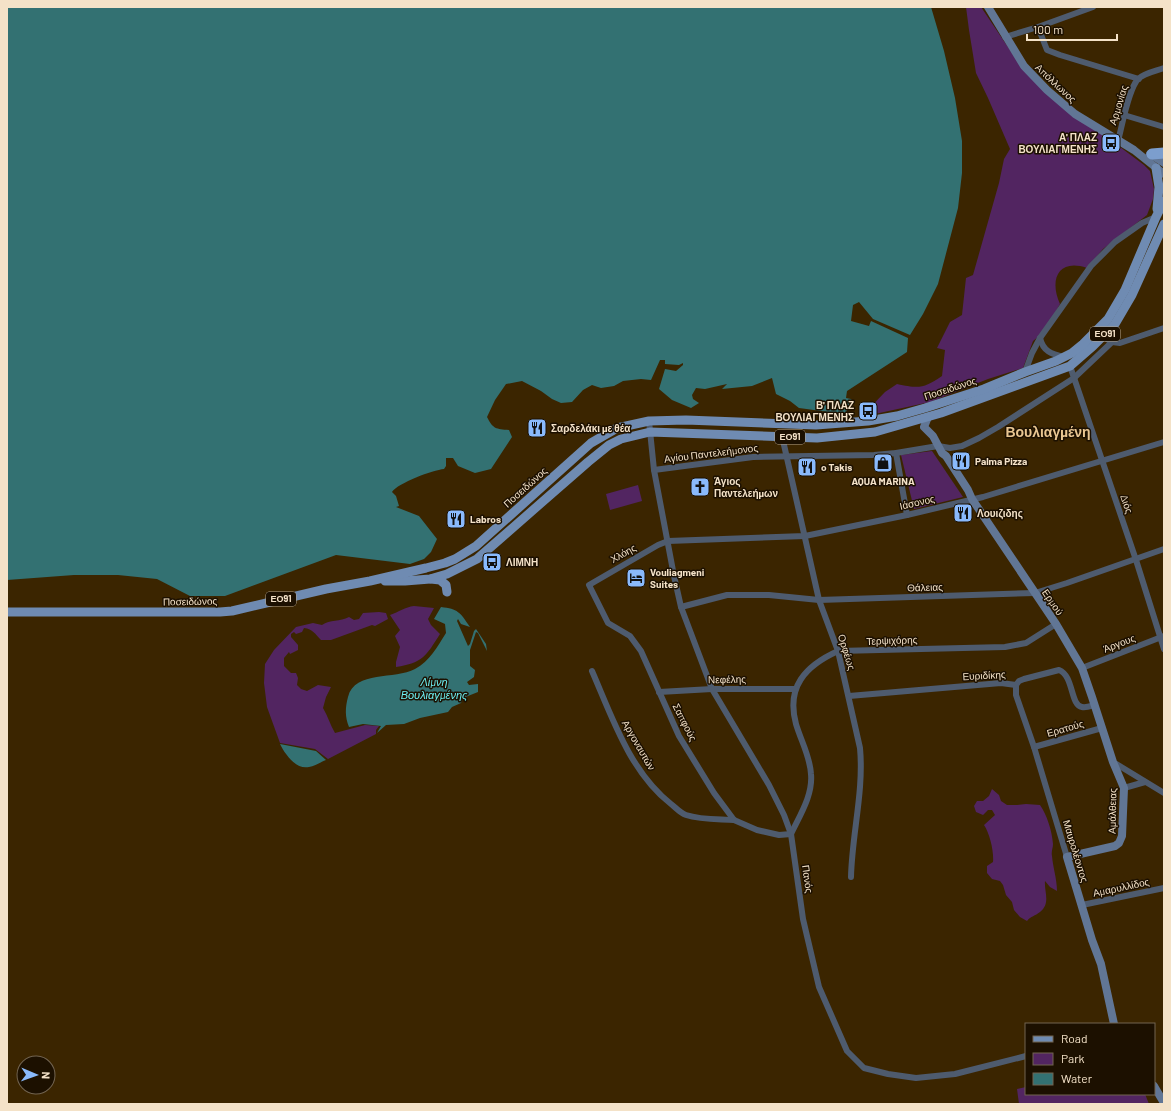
<svg xmlns="http://www.w3.org/2000/svg" width="1171" height="1111" viewBox="0 0 1171 1111" font-family="Barlow,sans-serif">
  <style>
    .green { fill: #522561 }
    .water { fill: #337172 }
    .lines { fill: none; stroke-linecap: round; stroke-linejoin: round }
    .street { stroke: #4e5b6e; stroke-width: 6 }
    .secondary { stroke: #617695; stroke-width: 8 }
    .primary { stroke: #6f8bb2; stroke-width: 9 }
    .highway { stroke: #7c9ecd; stroke-width: 11 }
    .labels { text-anchor: middle; stroke-width: 3; stroke-linejoin: round; paint-order: stroke }
    .shield { fill: #1c1000; stroke: #b3a38c; stroke-width: 1 }
    .shield-label { font-size: 9px; font-weight: bold; fill: #f4e2c8 }
    .street-label { font-size: 10px; fill: #f4e2c8; stroke: #1c1000 }
    .poi-label { font-size: 10px; font-weight: bold; fill: #f4e2c8; stroke: #1c1000; text-anchor: start }
    .water-label { font-size: 11px; font-style: italic; fill: #6ceef0; stroke: #1c1000 }
    .district-label { font-size: 14px; font-weight: bold; fill: #e9c692; stroke: #1c1000 }
  </style>
  <rect width="100%" height="100%" fill="#3b2500"/>
  <g class="green">
    <path d="M966 7H981L1020 65 1052 96 1144 165 1150 171 1154 189 1153 199 1147 215 1103 249 1087 268C1058 258 1049 280 1060 304L1044 332 1033 341 1023 368 988 379 930 402 861 417 885 392 897 384C920 389 924 388 942 376L945 350 937 348 950 322 962 315 966 278 973 275 999 183 1004 159 1010 149 988 98 976 73 969 30Z"/>
    <path d="M932 451 963 497 914 509 901 455Z"/>
    <path d="M638 485 642 501 610 510 606 494Z"/>
    <path d="M414 606 434 608 428 619 431 625 440 634C426 656 423 663 396 667V662L400 647 395 636 400 630 390 615C399 612 405 607 414 606Z"/>
    <path d="M379 612 386 613 388 619 375 626 372 625 331 640H321C315 634 313 629 304 628L302 632 296 634 294 632 291 634V637L298 645V650L290 654 289 652 284 658V666L291 673H296L298 678 297 685 301 689 307 691 318 685 331 687 326 697 323 708C328 716 330 725 335 733L365 725 379 726 376 730V734L328 759 315 749 280 743 267 707 264 683 265 664 274 650 296 627 313 623 322 625C330 619 340 622 349 617L354 620 359 619 363 613Z"/>
    <path d="M992 789 999 795 1001 801 1007 805H1017L1026 804 1040 805C1047 815 1052 831 1053 844 1053 848 1051 852 1052 856 1053 868 1057 879 1057 891L1050 887 1045 881C1044 892 1051 903 1040 912 1035 916 1031 916 1027 921L1020 917 1014 910 1012 902 1006 895 1003 885 1000 881 992 879 987 873V866L993 862C994 852 990 834 984 825L995 815 992 810H988L983 815 976 812 974 806 977 801H983L989 796Z"/>
    <path d="M1026 1087V1094H1145L1149 1104H1019L1017 1089Z"/>
  </g>
  <g class="water">
    <path d="M7 7H931L944 51 955 98 962 141V173L958 208 938 284 923 314 910 335 873 319 859 302 853 305 851 321 869 326 871 321 908 338 907 352 847 391 846 398 851 399 854 403 842 416 829 412 799 408 790 401 776 394 772 378 752 386 722 389 727 384 705 389 696 388 692 395 693 399 699 403 691 408 672 400 659 389 665 369 676 371 683 365V363L679 365 665 364V360H660L651 380 641 379 623 381 614 386 601 388 592 385 583 390 572 402 561 403 552 399 541 391 522 381 506 384 495 400 487 417C493 429 496 429 509 430L512 437 491 469 475 473 458 466 453 458H446V466L444 469C433 470 398 483 392 492L396 496 399 506 396 507 419 516 437 539 431 552 424 559 410 564 336 555 225 596H190L157 579 118 575H74L7 580Z"/>
    <path d="M441 607C458 609 460 612 470 627L461 624 458 619 457 621 468 646 470 644 474 631 476 629 486 644 487 651 478 633 476 632 470 650V666L475 670 474 677 467 682 469 685 478 684V692L463 698 461 703 452 707 448 712 420 718 404 724 386 725 377 733 381 726 363 724 349 727C345 717 345 708 348 697 355 670 395 680 415 669 430 661 437 647 446 633L445 624 434 619Z"/>
    <path d="M280 744 316 751 326 760C321 762 315 766 309 767 296 770 285 754 280 744Z"/>
  </g>
  <g class="lines">
    <g class="street">
      <path d="M1038 27 1047 50 1060 55 1139 79"/>
      <path d="M1005 37 1038 27 1093 7"/>
      <path d="M1124 115 1164 127"/>
      <path d="M1118 141C1122 127 1128 90 1138 79 1144 73 1156 71 1164 68"/>
      <path d="M1103 337 1112 342 1120 343 1164 328"/>
      <path d="M1040 338C1043 351 1051 354 1064 357"/>
      <path d="M1070 366 1136 560 1164 649"/>
      <path d="M1025 372 1032 353 1040 338 1091 266 1115 242 1142 223 1156 217"/>
      <path d="M649 421 654 470 674 576 681 607 712 689 769 785 784 815 791 834 803 919 819 987 847 1051 864 1068 888 1074 916 1078 955 1074 1026 1056"/>
      <path d="M782 436 819 600 838 651 860 748C864 791 852 834 851 877"/>
      <path d="M896 453 907 515"/>
      <path d="M654 470 753 457 874 455 896 453 938 446 950 448 962 446 979 438 998 427 1074 378 1112 342"/>
      <path d="M681 607 727 595H769L819 600 1035 593 1067 583 1164 549"/>
      <path d="M1056 624 1026 643 1005 647 838 651C805 666 786 687 796 724 801 741 810 756 811 774 813 795 800 815 791 834L779 835 757 830 734 820 714 793 679 736 641 651 630 636 608 623 589 585 658 545 668 541 805 536 907 515 983 497 1164 442"/>
      <path d="M1082 668 1164 636"/>
      <path d="M592 671C612 717 630 772 671 804 675 807 680 813 686 815 701 820 718 819 734 820"/>
      <path d="M1016 685V695L1034 747 1067 857"/>
      <path d="M1016 685 1019 681 1024 679 1059 670C1074 676 1070 705 1082 707 1086 708 1091 706 1095 705"/>
      <path d="M659 692 712 689H795"/>
      <path d="M849 696 1001 683 1016 685"/>
      <path d="M1034 747 1102 728"/>
      <path d="M1113 762 1164 793"/>
      <path d="M1124 788 1145 782"/>
      <path d="M1082 905 1164 888"/>
    </g>
    <g class="secondary">
      <path d="M988 7 1024 66 1047 90 1075 114 1134 150 1164 174"/>
      <path d="M1150 154 1164 163"/>
      <path d="M928 417 924 427 933 436 942 453 946 456 968 490 972 499 1056 624 1082 668 1092 697 1113 762 1124 788 1122 836 1119 843 1115 846 1067 857 1092 940 1101 964 1114 1024"/>
      <path d="M1154 1086 1164 1103"/>
    </g>
    <g class="primary">
      <path d="M1156 168 1159 187 1157 209"/>
      <path d="M431 579 440 580 446 585 447 592"/>
      <path d="M385 581H405L430 579 447 574 477 559 588 462 609 445 621 439 650 432 817 438 875 432 941 413 1070 366 1093 346 1115 324 1132 295 1164 224"/>
      <path d="M7 612H220L232 611 326 589 370 581 426 568 445 563 455 559 476 546 591 443 617 428 649 421 686 420 816 425 868 421 897 416 925 408 984 389 1025 372 1056 361 1072 353 1083 344 1108 319 1125 290 1156 217 1164 201"/>
    </g>
    <path class="highway" d="M1152 154 1164 153"/>
  </g>
  <defs>
    <g id="bus-square" transform="scale(1)"><rect x="-9" y="-9" width="18" height="18" rx="4" fill="#8abafc" stroke="#1c1000"/><path d="M-5-6H5V4H4V6H2V4H-2V6H-4V4H-5ZM-3.5-4V0h7V-4ZM-3.5 1.2v1.5H-2V1.2ZM2 1.2v1.5H3.5V1.2Z" fill="#111"/></g>
    <g id="restaurant-square" transform="scale(1)"><rect x="-9" y="-9" width="18" height="18" rx="4" fill="#8abafc" stroke="#1c1000"/><path d="M-5-6h1v4h1v-4h1v4h1v-4h1v5L-1.5 .5V6h-2V.5L-5-1ZM5-6V6H3V1.5H1.5Q1.5-4 5-6Z" fill="#111"/></g>
    <g id="shop-square" transform="scale(1)"><rect x="-9" y="-9" width="18" height="18" rx="4" fill="#8abafc" stroke="#1c1000"/><path d="M-5-2.5h2.3a2.7 3.5 0 0 1 5.4 0H5L5.5 6h-11ZM-1.5-2.5h3a1.5 2.3 0 0 0-3 0Z" fill="#111"/></g>
    <g id="church-square" transform="scale(1)"><rect x="-9" y="-9" width="18" height="18" rx="4" fill="#8abafc" stroke="#1c1000"/><path d="M-1.2-6h2.4v3.5h3.3v2.4h-3.3V6h-2.4V-.1h-3.3v-2.4h3.3Z" fill="#111"/></g>
    <g id="hotel-square" transform="scale(1)"><rect x="-9" y="-9" width="18" height="18" rx="4" fill="#8abafc" stroke="#1c1000"/><path d="M-6-4.5h1.5V1H6V5H4.5V3h-9V5H-6ZM-4 0a1.8 1.8 0 1 1 3.6 0ZM.5 0V-2.5h3Q6-2.5 6 0Z" fill="#111"/></g>
  </defs>
  <g fill-rule="evenodd">
    <use href="#bus-square" x="1111" y="143"/>
    <use href="#bus-square" x="868" y="411"/>
    <use href="#restaurant-square" x="537" y="428"/>
    <use href="#restaurant-square" x="961" y="461"/>
    <use href="#shop-square" x="883" y="463"/>
    <use href="#restaurant-square" x="807" y="467"/>
    <use href="#church-square" x="700" y="487"/>
    <use href="#restaurant-square" x="963" y="513"/>
    <use href="#restaurant-square" x="456" y="519"/>
    <use href="#bus-square" x="492" y="562"/>
    <use href="#hotel-square" x="636" y="578"/>
  </g>
  <g class="labels">
    <g class="shield">
      <rect x="1090" y="327" width="30" height="14" rx="3"/>
      <rect x="775" y="430" width="30" height="14" rx="3"/>
      <rect x="266" y="592" width="30" height="14" rx="3"/>
    </g>
    <g class="shield-label">
      <text x="1105" y="337">ΕΟ91</text>
      <text x="790" y="440">ΕΟ91</text>
      <text x="281" y="602">ΕΟ91</text>
    </g>
    <g class="street-label">
      <text transform="translate(1056 83) rotate(43)" y="4">Απόλλωνος</text>
      <text transform="translate(1118 105) rotate(-73)" y="4">Αρμονίας</text>
      <text transform="translate(950 388) rotate(-18)" y="4">Ποσειδώνος</text>
      <text transform="translate(711 453) rotate(-7)" y="4">Αγίου Παντελεήμονος</text>
      <text transform="translate(525 487) rotate(-42)" y="4">Ποσειδώνος</text>
      <text transform="translate(917 502) rotate(-13)" y="4">Ιάσονος</text>
      <text transform="translate(1127 504) rotate(71)" y="4">Διός</text>
      <text transform="translate(623 553) rotate(-29)" y="4">Χλόης</text>
      <text transform="translate(925 587) rotate(-2)" y="4">Θάλειας</text>
      <text transform="translate(190 601) rotate(-1)" y="4">Ποσειδώνος</text>
      <text transform="translate(1053 602) rotate(56)" y="4">Ερμού</text>
      <text transform="translate(892 640) rotate(-2)" y="4">Τερψιχόρης</text>
      <text transform="translate(1119 643) rotate(-21)" y="4">Άργους</text>
      <text transform="translate(847 652) rotate(73)" y="4">Ορφέως</text>
      <text transform="translate(984 675) rotate(-3)" y="4">Ευριδίκης</text>
      <text transform="translate(727 679) rotate(-1)" y="4">Νεφέλης</text>
      <text transform="translate(685 722) rotate(63)" y="4">Σαπφούς</text>
      <text transform="translate(1065 728) rotate(-16)" y="4">Ερατούς</text>
      <text transform="translate(639 745) rotate(60)" y="4">Αργοναυτών</text>
      <text transform="translate(1112 811) rotate(-89)" y="4">Αμάλθειας</text>
      <text transform="translate(1076 851) rotate(73)" y="4">Μαυρολέοντος</text>
      <text transform="translate(808 879) rotate(82)" y="4">Πανός</text>
      <text transform="translate(1121 887) rotate(-12)" y="4">Αμαρυλλίδος</text>
    </g>
    <g class="poi-label">
      <text x="1097" y="141" text-anchor="end">Α' ΠΛΑΖ<tspan x="1097" dy="12">ΒΟΥΛΙΑΓΜΕΝΗΣ</tspan></text>
      <text x="854" y="409" text-anchor="end">Β' ΠΛΑΖ<tspan x="854" dy="12">ΒΟΥΛΙΑΓΜΕΝΗΣ</tspan></text>
      <text x="551" y="432">Σαρδελάκι με θέα</text>
      <text x="975" y="465">Palma Pizza</text>
      <text x="821" y="471">o Takis</text>
      <text x="714" y="485">Άγιος<tspan x="714" dy="12">Παντελεήμων</tspan></text>
      <text x="883" y="485" text-anchor="middle">AQUA MARINA</text>
      <text x="977" y="517">Λουιζιδης</text>
      <text x="470" y="523">Labros</text>
      <text x="506" y="566">ΛΙΜΝΗ</text>
      <text x="650" y="576">Vouliagmeni<tspan x="650" dy="12">Suites</tspan></text>
    </g>
    <g class="water-label">
      <text x="434" y="686">Λίμνη<tspan x="434" dy="13">Βουλιαγμένης</tspan></text>
    </g>
    <g class="district-label">
      <text x="1048" y="437">Βουλιαγμένη</text>
    </g>
  </g>
  <rect width="1171" height="1111" fill="none" stroke="#f4e2c8" stroke-width="16"/>
  <rect x="1025" y="1023" width="130" height="72" fill="#1c1000" stroke="#726450"/>
  <rect x="1033" y="1036" width="20" height="6" fill="#6f8bb2" stroke="#726450"/>
  <text x="1061" y="1043" font-size="12" fill="#f4e2c8">Road</text>
  <rect x="1033" y="1053" width="20" height="12" fill="#522561" stroke="#726450"/>
  <text x="1061" y="1063" font-size="12" fill="#f4e2c8">Park</text>
  <rect x="1033" y="1073" width="20" height="12" fill="#337172" stroke="#726450"/>
  <text x="1061" y="1083" font-size="12" fill="#f4e2c8">Water</text>
  <g transform="translate(36 1075) rotate(92)"><circle r="19" fill="#1c1000" stroke="#726450"/>
  <path d="M0-3L7 15L0 10L-7 15Z" fill="#8abafc"/>
  <text y="-6" font-size="11" font-weight="bold" text-anchor="middle" fill="#f4e2c8">N</text>
  </g>
  <path d="M1027 34v6h90v-6" fill="none" stroke="#f4e2c8" stroke-width="2"/>
  <text x="1033" y="34" font-size="12" fill="#f4e2c8" stroke="#1c1000" stroke-width="3" paint-order="stroke">100 m</text>
</svg>
